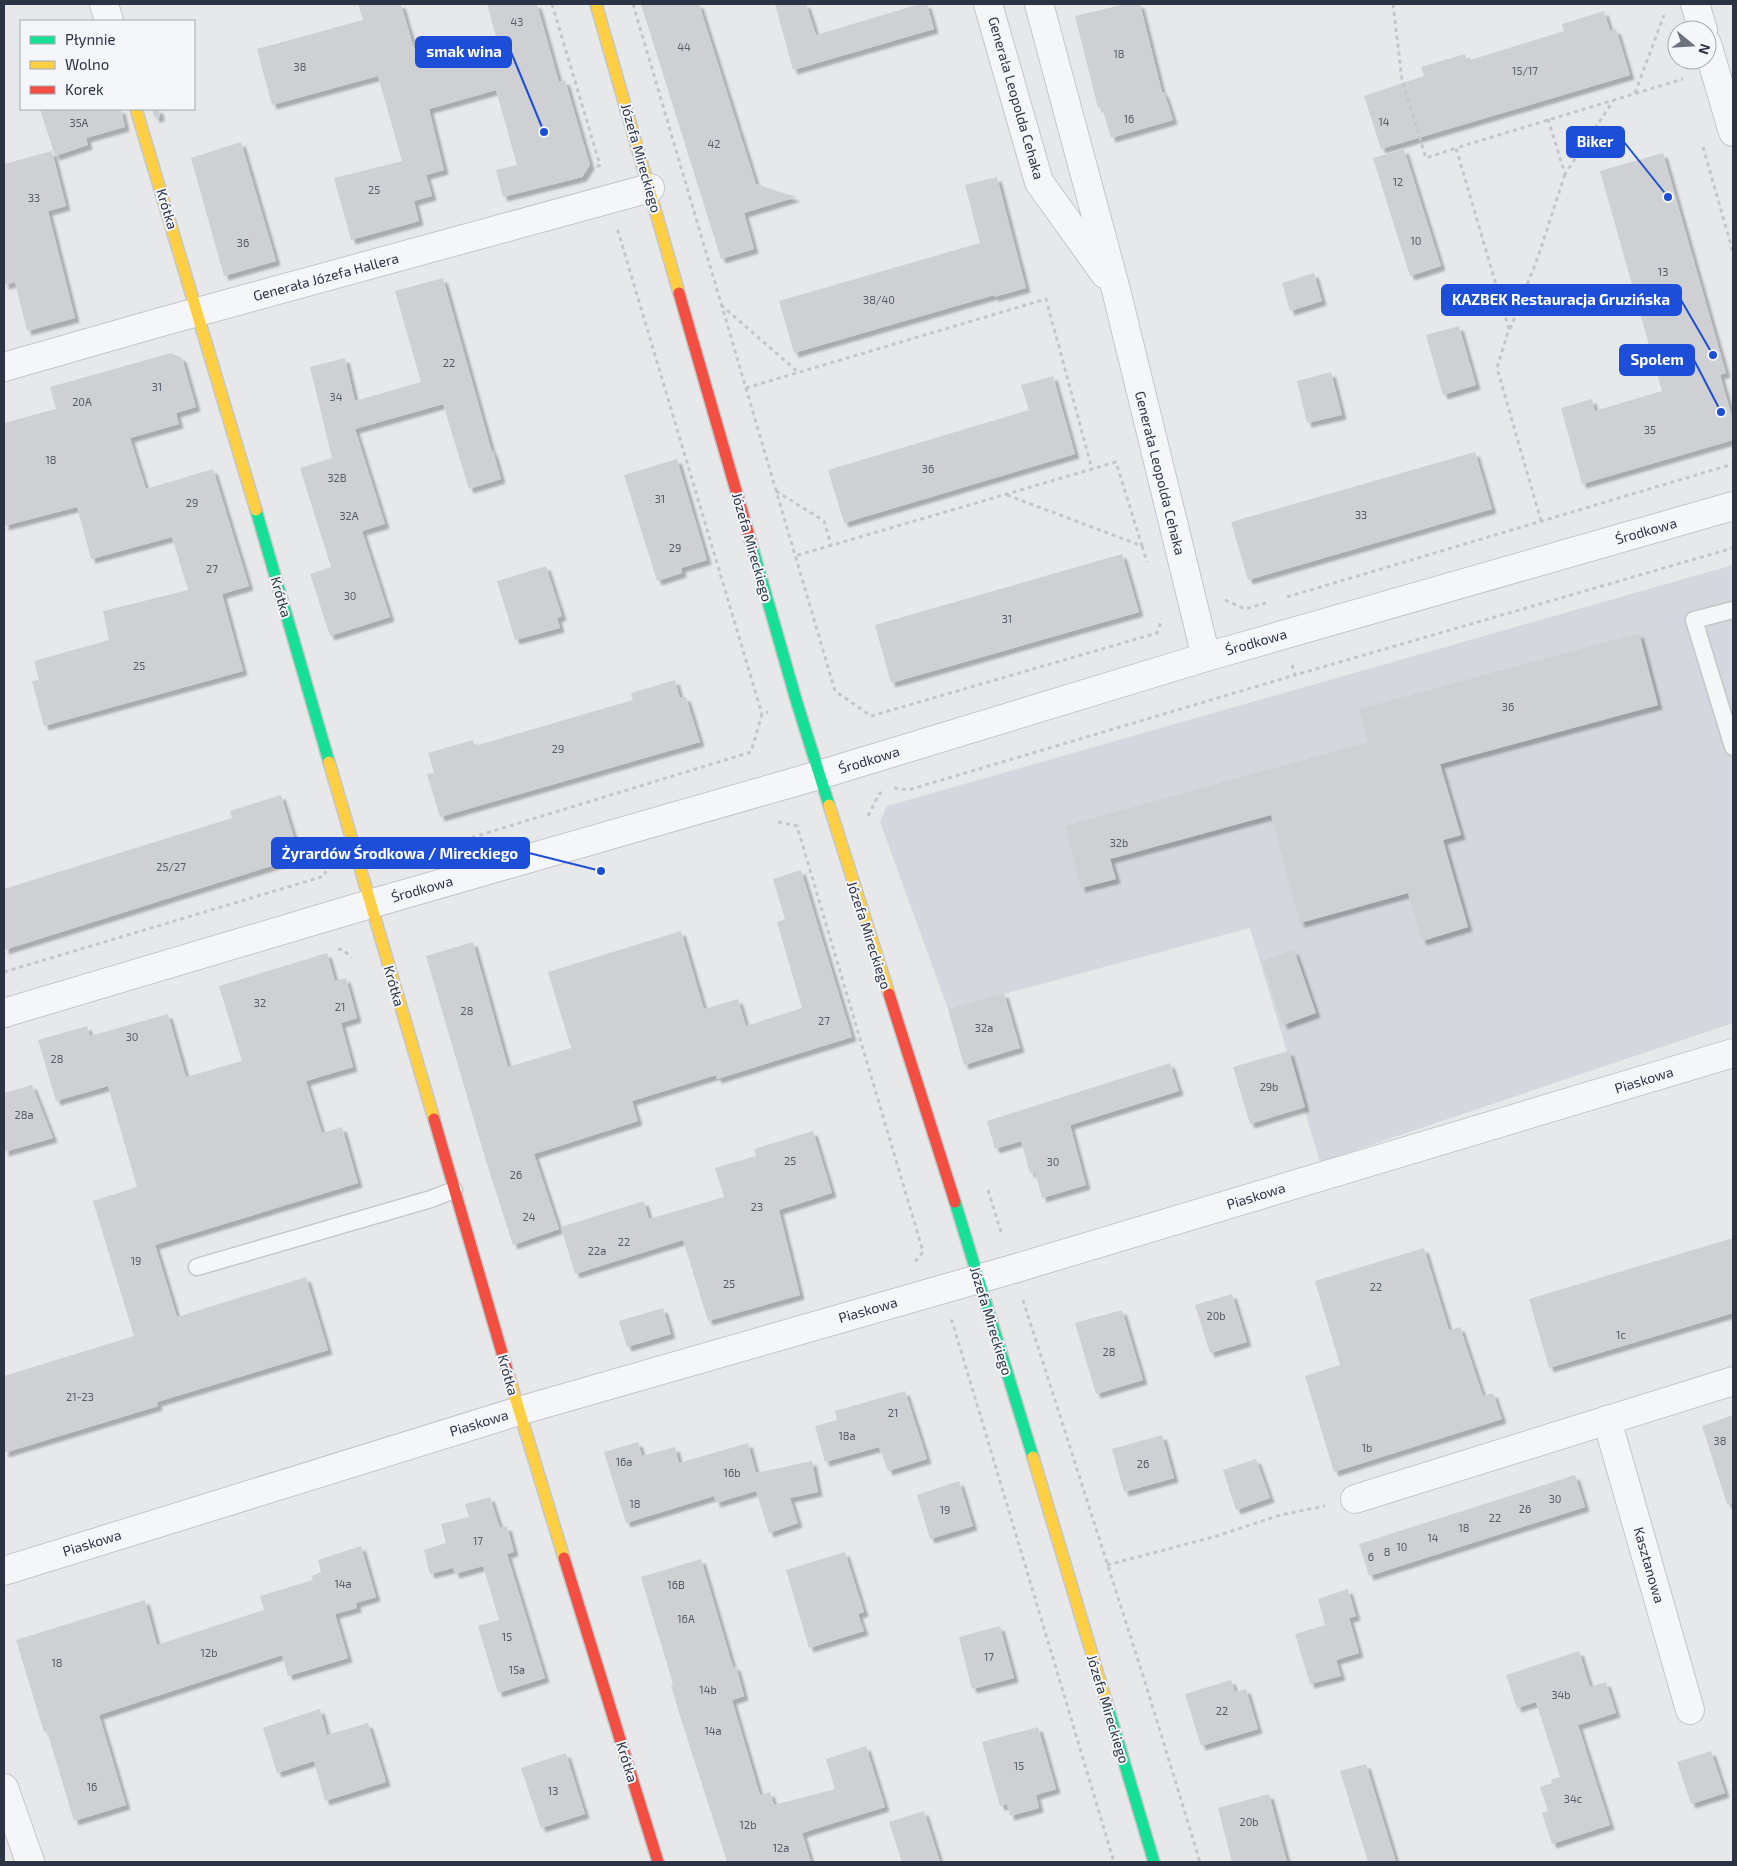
<svg xmlns="http://www.w3.org/2000/svg" width="1737" height="1866" viewBox="0 0 1737 1866" font-family="'Exo 2',sans-serif">
  <style>
    .built { fill: #d4d7dd }
    .building { fill: #ced0d3; filter: url(#shadow) }
    .lines { fill: none; stroke-linecap: round; stroke-linejoin: round }
    .lane-casing { stroke: #c4c6c8; stroke-width: 19 }
    .street-casing { stroke: #c4c6c8; stroke-width: 30 }
    .fast-casing { stroke: #c4c6c8; stroke-width: 14 }
    .slow-casing { stroke: #c4c6c8; stroke-width: 14 }
    .jam-casing { stroke: #c4c6c8; stroke-width: 14 }
    .path { stroke: #c5c6ca; stroke-width: 3; stroke-dasharray: 4 4; stroke-linecap: butt }
    .lane { stroke: #f5f6f7; stroke-width: 16 }
    .street { stroke: #f5f6f7; stroke-width: 28 }
    .fast { stroke: #16e098; stroke-width: 11 }
    .slow { stroke: #ffcf43; stroke-width: 11 }
    .jam { stroke: #f24e42; stroke-width: 11 }
    .labels { text-anchor: middle; stroke-width: 4; stroke-linejoin: round; paint-order: stroke }
    .number-label { font-size: 11px; fill: #545c69 }
    .street-label { font-size: 14px; fill: #2b3445; stroke: #f4f6f9 }
    .leader { fill: none; stroke: #1d4ed8; stroke-width: 2 }
    .callout-dot { fill: #1d4ed8; stroke: #f4f6f9; stroke-width: 2 }
    .callout { fill: #1d4ed8; stroke: #1d4ed8; stroke-width: 2 }
    .callout-label { font-size: 15px; text-anchor: middle; font-weight: bold; fill: #fff }
  </style>
  <defs>
    <filter id="shadow"><feDropShadow dx="4.5" dy="4.5" stdDeviation="1" flood-color="#0004"/></filter>
  </defs>
  <rect width="100%" height="100%" fill="#e6e8ea"/>
  <path class="built" d="M1733 565V1023L1320 1162 1250 928 948 1009 880 822 887 806Z"/>
  <g class="building">
    <path d="M358 4H401L418 62 497 40 487 4H537L559 82 565 80 590 165 582 177 503 197 496 170 517 165 496 90 429 109 444 170 426 175 432 196 414 201 419 221 351 240 334 178 402 161 378 76 272 105 257 49 363 20Z"/>
    <path d="M641 4H699L756 184 796 197 744 213 754 249 721 259Z"/>
    <path d="M775 4H806L816 35 920 4H927L934 29 793 70Z"/>
    <path d="M1126 4H1140L1162 92H1164L1173 120 1111 138 1102 107 1098 108 1075 16Z"/>
    <path d="M1604 11 1610 31 1616 29 1630 75 1381 149 1364 96 1424 76 1421 67 1465 54 1467 61 1564 31 1562 24Z"/>
    <path d="M40 109H121L125 127 86 138 88 145 55 156Z"/>
    <path d="M152 109H159L160 117 155 118Z"/>
    <path d="M241 142 276 261 224 276 191 158Z"/>
    <path d="M1404 149 1441 266 1410 276 1373 158Z"/>
    <path d="M52 151 66 206 48 211 75 318 27 331 15 282 4 285V164Z"/>
    <path d="M1663 153 1726 373 1720 375 1733 420V440L1582 484 1561 408 1592 399 1595 411 1662 391 1600 171Z"/>
    <path d="M997 177 1026 288 994 297V295L794 353 779 301 980 243 965 185Z"/>
    <path d="M1314 273 1322 301 1290 311 1282 283Z"/>
    <path d="M443 278 492 452 493 451 501 479 469 489 443 404 355 429 385 524 362 531 390 617 330 636 310 574 331 567 300 468 332 458 310 367 345 358 355 401 421 382 395 291Z"/>
    <path d="M1459 326 1476 385 1443 395 1426 335Z"/>
    <path d="M171 353 182 358 196 407 176 413 179 424 130 438 146 489 213 469 249 586 222 594 243 671 44 726 32 681 39 680 34 661 109 640 103 611 188 590 172 537 91 559 77 507 4 526V423L56 409 50 387Z"/>
    <path d="M1331 372 1342 415 1307 423 1297 381Z"/>
    <path d="M1053 376 1075 454 844 523 828 470 1029 410 1021 385Z"/>
    <path d="M1475 452 1492 509 1248 580 1231 522Z"/>
    <path d="M677 459 707 560 681 568 682 573 657 581 624 475Z"/>
    <path d="M1122 554 1139 612 891 683 875 625Z"/>
    <path d="M546 566 562 616 557 618 560 628 515 640 497 581Z"/>
    <path d="M1639 633 1658 705 1440 764 1461 835 1443 840 1468 927 1422 941 1408 893 1300 923 1271 815 1110 859 1116 879 1081 888 1065 826 1368 742 1359 709Z"/>
    <path d="M675 680 680 698 686 697 700 742 440 817 427 774 434 773 428 753 473 740 475 746 633 700 631 693Z"/>
    <path d="M281 795 300 857 4 950V889L232 818 230 811Z"/>
    <path d="M801 870 852 1037 717 1079 716 1075 632 1101 638 1121 534 1154 559 1229 513 1245 486 1161 426 956 473 942 508 1067 571 1048 548 972 681 931 704 1009 738 999 746 1026 802 1008 777 922 785 919 773 879Z"/>
    <path d="M1294 950 1316 1013 1283 1025 1262 961Z"/>
    <path d="M327 953 335 981 346 978 357 1018 341 1023 353 1067 306 1081 322 1133 342 1127 358 1183 155 1245 177 1317 306 1277 328 1350 157 1402 158 1406 4 1453V1376L134 1336 93 1201 137 1187 108 1086 56 1101 38 1040 87 1026 90 1036 168 1014 186 1077 242 1061 219 986Z"/>
    <path d="M1004 993 1020 1048 964 1065 948 1009Z"/>
    <path d="M1289 1051 1305 1107 1250 1124 1233 1067Z"/>
    <path d="M1170 1063 1179 1091 1070 1125 1086 1185 1042 1198 1035 1172 1030 1173 1021 1141 995 1149 987 1121Z"/>
    <path d="M32 1085 53 1138 4 1152V1093Z"/>
    <path d="M813 1131 832 1193 779 1210 800 1295 708 1321 683 1240 575 1274 561 1227 644 1201 649 1219 724 1197 715 1168 756 1156 754 1149Z"/>
    <path d="M1733 1238V1313L1549 1368 1529 1299Z"/>
    <path d="M1424 1248 1449 1330 1460 1327 1483 1396 1493 1393 1502 1419 1334 1472 1305 1376 1340 1365 1315 1281Z"/>
    <path d="M1232 1294 1247 1342 1210 1353 1195 1305Z"/>
    <path d="M663 1308 671 1334 627 1347 619 1321Z"/>
    <path d="M1122 1310 1143 1380 1096 1394 1075 1323Z"/>
    <path d="M905 1391 927 1459 888 1471 879 1447 825 1462 815 1426 837 1420 835 1411Z"/>
    <path d="M1733 1415V1503L1727 1504 1702 1426Z"/>
    <path d="M1162 1435 1174 1478 1124 1492 1112 1449Z"/>
    <path d="M638 1442 642 1456 675 1447 679 1463 748 1443 756 1473 812 1461 818 1492 790 1498 798 1523 769 1533 756 1491 716 1503 714 1496 626 1523 604 1452Z"/>
    <path d="M1256 1459 1270 1498 1236 1510 1223 1470Z"/>
    <path d="M1575 1475 1585 1507 1369 1576 1359 1544Z"/>
    <path d="M959 1481 973 1526 930 1539 917 1495Z"/>
    <path d="M490 1497 500 1528 507 1526 514 1552 507 1554 545 1678 498 1693 478 1626 499 1620 483 1566 455 1574 453 1568 430 1574 424 1550 446 1543 441 1524 469 1517 465 1504Z"/>
    <path d="M361 1546 376 1597 356 1603 357 1608 335 1614 348 1658 288 1676 282 1655 99 1715 126 1805 74 1821 47 1731 44 1732 16 1640 145 1600 157 1645 264 1610 260 1596 313 1580 312 1576 321 1572 318 1560Z"/>
    <path d="M845 1552 864 1612 858 1614 864 1631 809 1648 786 1570Z"/>
    <path d="M701 1559 733 1667 736 1666 744 1696 732 1700 760 1795 770 1792 774 1805 835 1789 826 1759 866 1746 885 1807 802 1833 811 1862H727L680 1716 671 1685 673 1684 641 1577Z"/>
    <path d="M1348 1589 1356 1616 1325 1625 1318 1599Z"/>
    <path d="M1349 1618 1359 1653 1336 1660 1341 1676 1310 1684 1295 1634Z"/>
    <path d="M1000 1626 1014 1678 972 1689 959 1637Z"/>
    <path d="M1579 1651 1590 1687 1606 1682 1616 1713 1578 1725 1610 1825 1552 1844 1542 1813 1548 1811 1540 1787 1552 1783 1551 1780 1560 1777 1536 1702 1517 1708 1506 1675Z"/>
    <path d="M1231 1680 1235 1692 1246 1689 1258 1729 1201 1746 1185 1694Z"/>
    <path d="M320 1709 327 1735 368 1723 386 1782 325 1801 314 1761 277 1773 263 1728Z"/>
    <path d="M1038 1727 1056 1789 1036 1795 1039 1808 1010 1816 1007 1804 1000 1806 982 1742Z"/>
    <path d="M1711 1751 1725 1793 1691 1804 1677 1762Z"/>
    <path d="M566 1753 585 1814 541 1828 521 1768Z"/>
    <path d="M1366 1764 1396 1862H1368L1340 1771Z"/>
    <path d="M1269 1794 1287 1862H1232L1218 1808Z"/>
    <path d="M924 1811 940 1862H902L889 1822Z"/>
  </g>
  <g class="lines">
    <g class="lane-casing">
      <g id="lane">
        <path d="M1733 610 1694 620 1733 747"/>
        <path d="M197 1267 431 1199 454 1190"/>
      </g>
    </g>
    <g class="street-casing">
      <g id="street">
        <path d="M104 4 109 21"/>
        <path d="M988 4 1039 182 1105 274"/>
        <path d="M1039 4 1116 290 1206 657"/>
        <path d="M1695 4 1703 30"/>
        <path d="M1707 44 1733 132"/>
        <path d="M4 367 161 322 650 188"/>
        <path d="M4 1013 370 904 819 775 1206 657 1733 506"/>
        <path d="M1607 1420 1690 1710"/>
        <path d="M1355 1499 1733 1381"/>
        <path d="M4 1571 519 1411 1013 1269 1733 1053"/>
        <path d="M4 1788 30 1862"/>
      </g>
    </g>
    <g class="fast-casing">
      <g id="fast">
        <path d="M256 510 329 762"/>
        <path d="M752 546 797 703 829 805"/>
        <path d="M955 1202 1033 1457"/>
        <path d="M1106 1701 1154 1862"/>
      </g>
    </g>
    <g class="slow-casing">
      <g id="slow">
        <path d="M596 4 679 293"/>
        <path d="M136 109 256 510"/>
        <path d="M329 762 434 1119"/>
        <path d="M829 805 889 994"/>
        <path d="M509 1377 564 1558"/>
        <path d="M1033 1457 1106 1701"/>
      </g>
    </g>
    <g class="jam-casing">
      <g id="jam">
        <path d="M679 293 752 546"/>
        <path d="M889 994 955 1202"/>
        <path d="M434 1119 509 1377"/>
        <path d="M564 1558 658 1862"/>
      </g>
    </g>
    <g class="path">
      <path d="M552 4 600 165 597 167"/>
      <path d="M633 4 835 691 871 716 1157 633 1162 619"/>
      <path d="M1393 4 1402 80 1426 158 1456 148"/>
      <path d="M1635 93 1664 15"/>
      <path d="M1548 119 1565 174 1613 101"/>
      <path d="M1703 147 1733 252"/>
      <path d="M617 230 618 231 762 714"/>
      <path d="M721 305 798 372"/>
      <path d="M1510 329 1538 257 1565 174"/>
      <path d="M746 388 1046 299 1092 469 795 556"/>
      <path d="M776 491 824 521 831 545"/>
      <path d="M1007 495 1142 546 1116 462 1092 469"/>
      <path d="M1541 521 1497 368 1509 329 1456 148 1683 79"/>
      <path d="M1142 546 1147 562"/>
      <path d="M1287 597 1733 464"/>
      <path d="M1225 600 1245 609 1266 603"/>
      <path d="M1292 665 1295 675 1733 548"/>
      <path d="M894 788 908 790 1295 675"/>
      <path d="M868 816 879 794 885 791"/>
      <path d="M778 822 797 826 917 1231 923 1252 914 1263"/>
      <path d="M441 847 751 752 762 714 768 712"/>
      <path d="M392 858 393 860 409 856"/>
      <path d="M338 949 344 950 351 958"/>
      <path d="M4 972 308 881 324 876 326 871"/>
      <path d="M988 1190 1001 1232"/>
      <path d="M1023 1300 1146 1685 1200 1862"/>
      <path d="M950 1321H952L1114 1862"/>
      <path d="M1107 1565 1217 1536 1280 1515 1325 1506"/>
    </g>
    <use href="#lane" class="lane"/>
    <use href="#street" class="street"/>
    <use href="#fast" class="fast"/>
    <use href="#slow" class="slow"/>
    <use href="#jam" class="jam"/>
  </g>
  <g class="labels">
    <g class="number-label">
      <text x="517" y="26">43</text>
      <text x="684" y="51">44</text>
      <text x="1119" y="58">18</text>
      <text x="300" y="71">38</text>
      <text x="1525" y="75">15/17</text>
      <text x="1129" y="123">16</text>
      <text x="1384" y="126">14</text>
      <text x="79" y="127">35A</text>
      <text x="714" y="148">42</text>
      <text x="1398" y="186">12</text>
      <text x="374" y="194">25</text>
      <text x="34" y="202">33</text>
      <text x="1416" y="245">10</text>
      <text x="243" y="247">36</text>
      <text x="1663" y="276">13</text>
      <text x="879" y="304">38/40</text>
      <text x="449" y="367">22</text>
      <text x="157" y="391">31</text>
      <text x="336" y="401">34</text>
      <text x="82" y="406">20A</text>
      <text x="1650" y="434">35</text>
      <text x="51" y="464">18</text>
      <text x="928" y="473">36</text>
      <text x="337" y="482">32B</text>
      <text x="660" y="503">31</text>
      <text x="192" y="507">29</text>
      <text x="1361" y="519">33</text>
      <text x="349" y="520">32A</text>
      <text x="675" y="552">29</text>
      <text x="212" y="573">27</text>
      <text x="350" y="600">30</text>
      <text x="1007" y="623">31</text>
      <text x="139" y="670">25</text>
      <text x="1508" y="711">36</text>
      <text x="558" y="753">29</text>
      <text x="1119" y="847">32b</text>
      <text x="171" y="871">25/27</text>
      <text x="260" y="1007">32</text>
      <text x="340" y="1011">21</text>
      <text x="467" y="1015">28</text>
      <text x="824" y="1025">27</text>
      <text x="984" y="1032">32a</text>
      <text x="132" y="1041">30</text>
      <text x="57" y="1063">28</text>
      <text x="1269" y="1091">29b</text>
      <text x="24" y="1119">28a</text>
      <text x="790" y="1165">25</text>
      <text x="1053" y="1166">30</text>
      <text x="516" y="1179">26</text>
      <text x="757" y="1211">23</text>
      <text x="529" y="1221">24</text>
      <text x="624" y="1246">22</text>
      <text x="597" y="1255">22a</text>
      <text x="136" y="1265">19</text>
      <text x="729" y="1288">25</text>
      <text x="1376" y="1291">22</text>
      <text x="1216" y="1320">20b</text>
      <text x="1621" y="1339">1c</text>
      <text x="1109" y="1356">28</text>
      <text x="80" y="1401">21-23</text>
      <text x="893" y="1417">21</text>
      <text x="847" y="1440">18a</text>
      <text x="1720" y="1445">38</text>
      <text x="1367" y="1452">1b</text>
      <text x="624" y="1466">16a</text>
      <text x="1143" y="1468">26</text>
      <text x="732" y="1477">16b</text>
      <text x="1555" y="1503">30</text>
      <text x="635" y="1508">18</text>
      <text x="1525" y="1513">26</text>
      <text x="945" y="1514">19</text>
      <text x="1495" y="1522">22</text>
      <text x="1464" y="1532">18</text>
      <text x="1433" y="1542">14</text>
      <text x="478" y="1545">17</text>
      <text x="1402" y="1551">10</text>
      <text x="1387" y="1556">8</text>
      <text x="1371" y="1561">6</text>
      <text x="343" y="1588">14a</text>
      <text x="676" y="1589">16B</text>
      <text x="686" y="1623">16A</text>
      <text x="507" y="1641">15</text>
      <text x="209" y="1657">12b</text>
      <text x="989" y="1661">17</text>
      <text x="57" y="1667">18</text>
      <text x="517" y="1674">15a</text>
      <text x="708" y="1694">14b</text>
      <text x="1561" y="1699">34b</text>
      <text x="1222" y="1715">22</text>
      <text x="713" y="1735">14a</text>
      <text x="1019" y="1770">15</text>
      <text x="92" y="1791">16</text>
      <text x="553" y="1795">13</text>
      <text x="1573" y="1803">34c</text>
      <text x="1249" y="1826">20b</text>
      <text x="748" y="1829">12b</text>
      <text x="781" y="1852">12a</text>
    </g>
    <g class="street-label">
      <text transform="translate(1016 98) rotate(74)" y="5">Generała Leopolda Cehaka</text>
      <text transform="translate(641 158) rotate(74)" y="5">Józefa Mireckiego</text>
      <text transform="translate(167 209) rotate(73)" y="5">Krótka</text>
      <text transform="translate(326 277) rotate(-15)" y="5">Generała Józefa Hallera</text>
      <text transform="translate(1160 473) rotate(76)" y="5">Generała Leopolda Cehaka</text>
      <text transform="translate(1646 531) rotate(-16)" y="5">Środkowa</text>
      <text transform="translate(752 547) rotate(74)" y="5">Józefa Mireckiego</text>
      <text transform="translate(281 597) rotate(74)" y="5">Krótka</text>
      <text transform="translate(1256 642) rotate(-16)" y="5">Środkowa</text>
      <text transform="translate(869 760) rotate(-17)" y="5">Środkowa</text>
      <text transform="translate(422 889) rotate(-16)" y="5">Środkowa</text>
      <text transform="translate(869 935) rotate(72)" y="5">Józefa Mireckiego</text>
      <text transform="translate(394 986) rotate(74)" y="5">Krótka</text>
      <text transform="translate(1644 1080) rotate(-17)" y="5">Piaskowa</text>
      <text transform="translate(1256 1196) rotate(-17)" y="5">Piaskowa</text>
      <text transform="translate(868 1310) rotate(-16)" y="5">Piaskowa</text>
      <text transform="translate(991 1321) rotate(73)" y="5">Józefa Mireckiego</text>
      <text transform="translate(508 1375) rotate(74)" y="5">Krótka</text>
      <text transform="translate(479 1423) rotate(-17)" y="5">Piaskowa</text>
      <text transform="translate(92 1543) rotate(-17)" y="5">Piaskowa</text>
      <text transform="translate(1649 1565) rotate(74)" y="5">Kasztanowa</text>
      <text transform="translate(1108 1709) rotate(73)" y="5">Józefa Mireckiego</text>
      <text transform="translate(627 1762) rotate(73)" y="5">Krótka</text>
    </g>
  </g>
  <path class="leader" d="M544 132L511 52M1668 197L1624 142M1713 355L1681 300M1721 412L1694 360M601 871L529 853"/>
  <g class="callout-dot">
    <circle cx="544" cy="132" r="5"/>
    <circle cx="1668" cy="197" r="5"/>
    <circle cx="1713" cy="355" r="5"/>
    <circle cx="1721" cy="412" r="5"/>
    <circle cx="601" cy="871" r="5"/>
  </g>
  <g class="callout">
    <rect x="416" y="37" width="95" height="30" rx="5"/>
    <rect x="1567" y="127" width="57" height="30" rx="5"/>
    <rect x="1442" y="285" width="239" height="30" rx="5"/>
    <rect x="1620" y="345" width="74" height="30" rx="5"/>
    <rect x="272" y="838" width="257" height="30" rx="5"/>
  </g>
  <g class="callout-label">
    <text x="464" y="57">smak wina</text>
    <text x="1595" y="147">Biker</text>
    <text x="1561" y="305">KAZBEK Restauracja Gruzińska</text>
    <text x="1657" y="365">Spolem</text>
    <text x="400" y="859">Żyrardów Środkowa / Mireckiego</text>
  </g>
  <rect width="1737" height="1866" fill="none" stroke="#2b3445" stroke-width="10"/>
  <rect x="20" y="20" width="175" height="90" fill="#f4f6f9" stroke="#a4a8b1"/>
  <rect x="30" y="36" width="25" height="8" fill="#16e098" stroke="#a4a8b1"/>
  <text x="65" y="45" font-size="15" fill="#2b3445">Płynnie</text>
  <rect x="30" y="61" width="25" height="8" fill="#ffcf43" stroke="#a4a8b1"/>
  <text x="65" y="70" font-size="15" fill="#2b3445">Wolno</text>
  <rect x="30" y="86" width="25" height="8" fill="#f24e42" stroke="#a4a8b1"/>
  <text x="65" y="95" font-size="15" fill="#2b3445">Korek</text>
  <g transform="translate(1692 45) rotate(108)"><circle r="24" fill="#f4f6f9" stroke="#a4a8b1"/>
  <path d="M0-4L9 19L0 12L-9 19Z" fill="#6c737f"/>
  <text y="-8" font-size="14" font-weight="bold" text-anchor="middle" fill="#2b3445">N</text>
  </g>
</svg>
